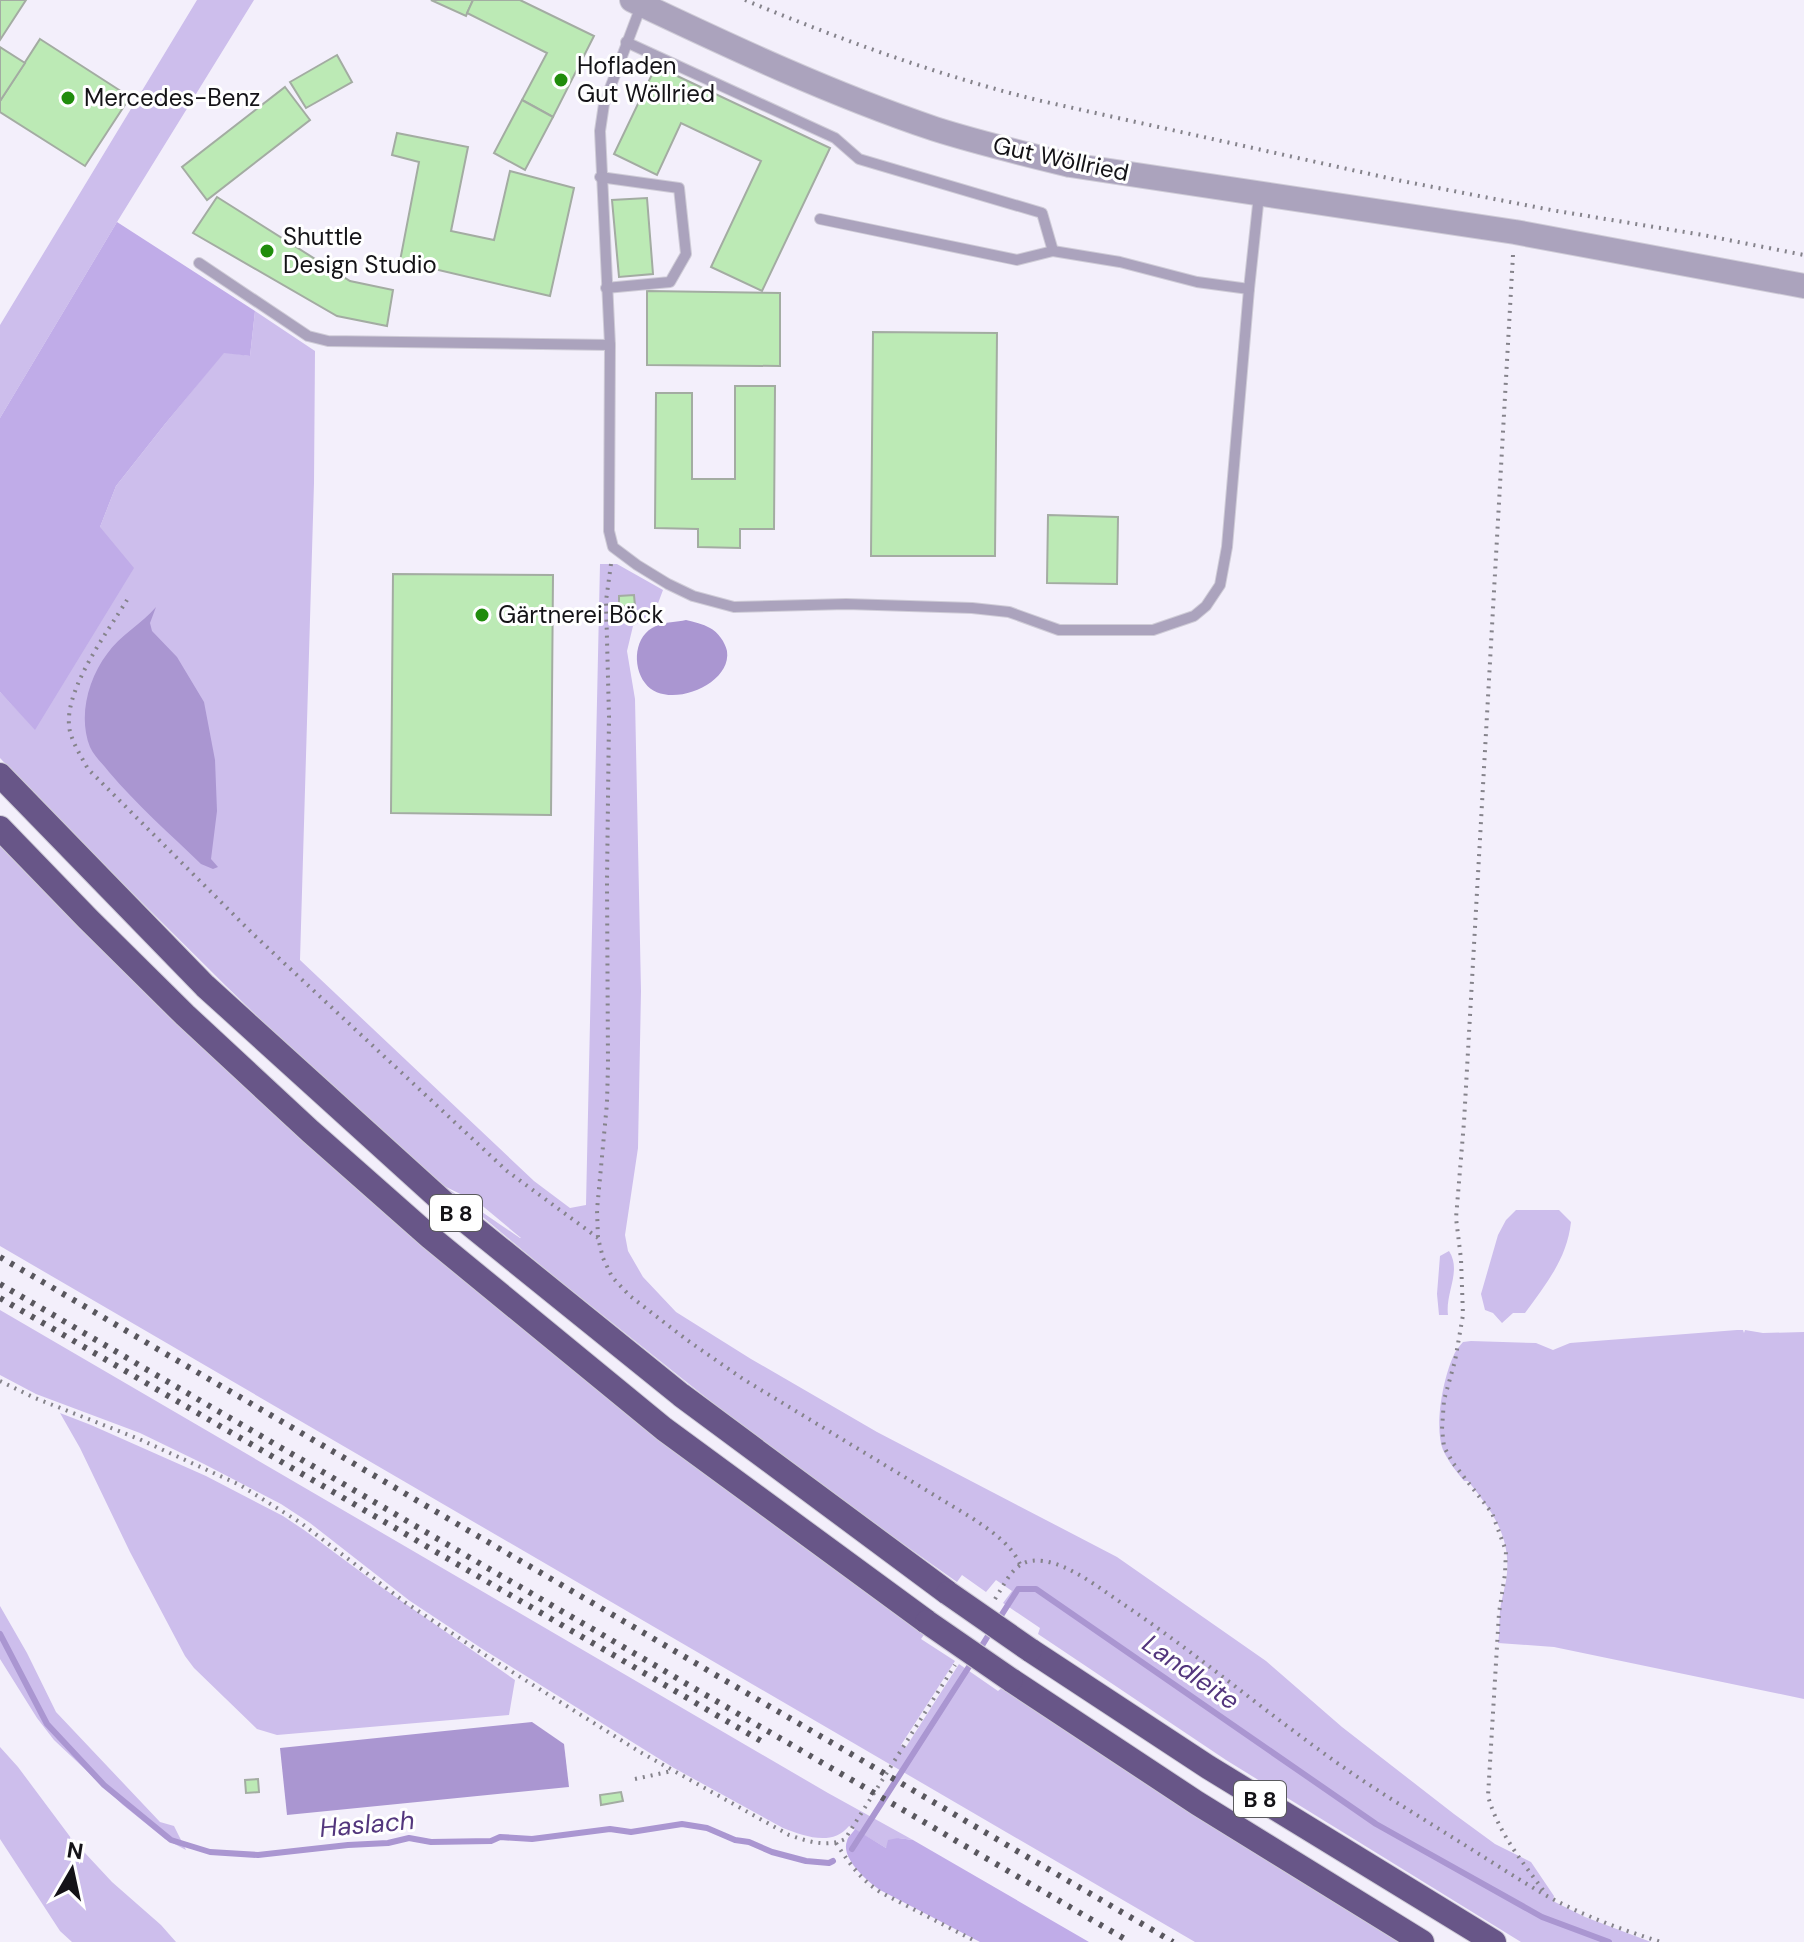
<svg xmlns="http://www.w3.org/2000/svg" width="1804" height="1942" viewBox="0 0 1804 1942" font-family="'DM Sans',sans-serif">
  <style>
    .green { fill: #cdbeec; fill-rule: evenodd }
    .forest { fill: #c0ace8 }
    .water { fill: #aa96d1 }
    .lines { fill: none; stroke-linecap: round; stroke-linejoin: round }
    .stream { stroke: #aa96d1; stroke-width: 6 }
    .building { fill: #bceab5; stroke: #a3aca2; stroke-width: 2 }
    .service-casing { stroke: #cfccd7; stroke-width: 12 }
    .tertiary-casing { stroke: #cfccd7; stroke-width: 26 }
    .trunk-casing { stroke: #cfccd7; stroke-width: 26 }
    .path { stroke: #85838b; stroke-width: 4; stroke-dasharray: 2 6; stroke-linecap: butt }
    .service { stroke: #aba3bd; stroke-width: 10 }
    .tertiary { stroke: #aba3bd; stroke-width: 24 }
    .trunk { stroke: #685688; stroke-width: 24 }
    .rail { stroke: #59575e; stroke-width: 6; stroke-dasharray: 4 8; stroke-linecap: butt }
    .trunk-bridge-casing { stroke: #cfccd7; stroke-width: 26; stroke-linecap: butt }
    .trunk-bridge { stroke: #685688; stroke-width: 24 }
    .poi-dot { fill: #208c0c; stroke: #fff; stroke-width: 3 }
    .labels { text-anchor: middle; stroke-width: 6; stroke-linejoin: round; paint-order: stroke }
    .shield { fill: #fff; stroke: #5a5a5d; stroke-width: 2 }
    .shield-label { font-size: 22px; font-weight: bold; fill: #141317 }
    .poi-label { font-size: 24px; fill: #141317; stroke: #fff; text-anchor: start }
    .street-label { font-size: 24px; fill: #141317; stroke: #fff }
    .water-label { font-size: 26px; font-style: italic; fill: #53367d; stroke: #fff }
  </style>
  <rect width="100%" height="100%" fill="#f3effb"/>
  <g class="green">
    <path d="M197 0H254L117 222 0 418V325Z"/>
    <path d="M255 311 315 351 314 483 300 960 534 1181 570 1208 586 1205 600 564H617L663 590 654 614 633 626 627 651 635 699 641 991 638 1148 625 1235 628 1251 643 1277 676 1312 751 1359 877 1432 1117 1557 1266 1661 1342 1727 1454 1814 1495 1844 1531 1862 1554 1896 1553 1901 1585 1917 1651 1942H1521L1226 1760 1038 1634 1040 1628 1003 1603 1012 1591 996 1580 986 1592 962 1575 957 1582 783 1459 556 1278 478 1213 436 1181 321 1078 226 986 53 814 0 758V692L35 729 100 527 116 486 165 424 224 352 250 356ZM444 1186 479 1203 521 1238H520Z"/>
    <path d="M0 840 739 1497 799 1544 926 1632 921 1639 955 1661 901 1745 906 1747 959 1664 998 1691 1004 1686 1403 1942H1195L0 1246Z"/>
    <path d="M1516 1210H1559L1571 1222C1567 1259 1546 1284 1525 1313H1513L1502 1323 1493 1313 1485 1310 1481 1294 1498 1235 1506 1220Z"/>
    <path d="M1449 1251C1462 1271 1445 1293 1448 1315H1439L1437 1294 1440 1256Z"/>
    <path d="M0 1310 828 1793 913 1840 898 1838 886 1848 849 1826C832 1847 804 1836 783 1828L674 1768 481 1648 410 1601 310 1523 281 1504 204 1464 140 1433 36 1394 0 1375Z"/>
    <path d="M1737 1330H1743L1744 1333 1745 1330 1763 1333 1804 1332V1699L1554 1647 1498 1643C1500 1632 1499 1622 1500 1611 1501 1599 1506 1586 1507 1573 1510 1534 1491 1510 1468 1481H1464C1456 1471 1448 1461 1443 1450 1434 1427 1443 1379 1453 1357 1455 1351 1459 1347 1463 1342L1471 1341 1536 1343 1553 1350 1570 1343Z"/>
    <path d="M60 1413 91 1425 206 1476 283 1516 304 1530 377 1584 515 1680 509 1715 277 1735 257 1729 194 1668 185 1656 130 1552 80 1448Z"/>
    <path d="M0 1606 27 1653 56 1712 160 1822 174 1826 186 1850 165 1839 123 1805 54 1740 37 1718 0 1659Z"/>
    <path d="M0 1747 18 1767 71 1838 112 1882 161 1925 176 1942H72L60 1931 0 1839Z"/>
  </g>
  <g class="forest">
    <path d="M117 222 255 311 250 356 224 353 165 424 116 486 100 527 134 568 35 730 0 692V418Z"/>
    <path d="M855 1829 886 1848 888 1840 898 1838 913 1840 1089 1942H980L880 1890C868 1882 840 1858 847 1841 848 1836 853 1833 855 1829Z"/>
  </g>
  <g class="water">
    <path d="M156 607 150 623 152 631 177 657 204 702 215 760 217 811 211 859 218 867 213 869 201 864C170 834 137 805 109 772 103 764 94 756 90 747 78 717 88 679 107 654 120 635 142 624 156 607Z"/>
    <path d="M686 620C694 622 703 624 710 628 718 632 725 642 727 651 732 686 665 711 645 683 632 666 634 635 656 626 665 622 677 622 686 620Z"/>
    <path d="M532 1722 564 1744 569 1787 287 1815 280 1748Z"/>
  </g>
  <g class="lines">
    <g class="stream">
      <path d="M997 1622 1018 1589H1036L1376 1824 1542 1917 1609 1942"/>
      <path d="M0 1634 47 1724 104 1785 171 1840 210 1852 258 1855 348 1845 388 1843 409 1838 431 1842 491 1841 500 1837 532 1839 610 1829 631 1832 682 1824 707 1828 735 1840 749 1842 772 1852 806 1861 829 1863 833 1861"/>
      <path d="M978 1652 991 1631"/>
      <path d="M852 1849 972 1662"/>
    </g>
  </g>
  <g class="building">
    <path d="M0 0H26L0 40Z"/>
    <path d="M431 0H473L466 16Z"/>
    <path d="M473 0H520L594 36 553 117 522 100 547 53 467 13Z"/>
    <path d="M40 39 130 97 85 166 0 112V101Z"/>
    <path d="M0 47 25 63 0 101Z"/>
    <path d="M337 55 352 82 306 108 290 82Z"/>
    <path d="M656 66 830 148 762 291 711 267 761 161 681 123 657 175 614 154Z"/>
    <path d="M285 87 310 120 207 200 182 167Z"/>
    <path d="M522 100 553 117 525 170 494 153Z"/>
    <path d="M397 133 468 147 451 231 494 240 510 171 574 188 550 296 400 261 419 162 392 155Z"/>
    <path d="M217 197 350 281 393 290 387 326 337 316 193 233Z"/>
    <path d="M647 198 653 274 619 277 612 200Z"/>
    <path d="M647 291 780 293V366L647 365Z"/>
    <path d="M873 332 997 333 995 556H871Z"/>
    <path d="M735 386H775L774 529H740V548L698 547V529L655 528 656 393H692V479H735Z"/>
    <path d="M1048 515 1118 517 1117 584 1047 583Z"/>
    <path d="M393 574 553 575 551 815 391 813Z"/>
    <path d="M634 595 635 606H619V596Z"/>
    <path d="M258 1779 259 1792 246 1793 245 1780Z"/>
    <path d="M621 1792 623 1801 601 1805 600 1795Z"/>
  </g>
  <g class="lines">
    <g class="service-casing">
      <g id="service">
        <path d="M641 6 604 104 600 131 610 345 609 531 613 547 637 565 668 584 693 596 734 607 846 604 972 608 1009 612 1059 630H1153L1194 616 1206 606 1220 585 1227 547 1249 289 1259 195"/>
        <path d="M626 42 835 138 859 159 1042 213 1053 251 1017 260 820 219"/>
        <path d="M600 177 679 188 686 254 670 282 606 288"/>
        <path d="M1053 251 1120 262 1197 282 1249 289"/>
        <path d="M199 263 308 336 328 341 610 345"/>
      </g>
    </g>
    <g class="tertiary-casing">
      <path id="tertiary" d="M632 0C731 47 831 94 935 129 979 143 1025 154 1070 165L1515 232 1804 286"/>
    </g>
    <g class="trunk-casing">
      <g id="trunk">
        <path d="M0 775 205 986 452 1210 681 1395 948 1593"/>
        <path d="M0 828 88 919 185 1015 310 1131 430 1237 664 1429 927 1622"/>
        <path d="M1030 1650 1208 1767 1494 1942"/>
        <path d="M1011 1680 1197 1803 1422 1942"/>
      </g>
    </g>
    <g class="path">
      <path d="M745 0C839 39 937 75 1037 100L1397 180 1551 210 1703 235 1804 255"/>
      <path d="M1513 255 1464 1122 1456 1218 1461 1259 1463 1315 1455 1361 1444 1400 1442 1429 1444 1447 1453 1463 1492 1513 1506 1551 1505 1574 1499 1613 1488 1796C1498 1833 1524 1864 1546 1894"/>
      <path d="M611 564 606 601 609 717 607 881 608 1065 607 1103 597 1210 598 1238 603 1258 612 1277 630 1296 687 1340 743 1379 972 1518C991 1531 1010 1543 1020 1564"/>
      <path d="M127 600C107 633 58 697 71 735 75 747 82 758 88 769L254 935 507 1171 598 1238"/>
      <path d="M0 1381 35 1398 139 1439 240 1485 301 1523 406 1603 482 1653 640 1752 789 1835C807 1841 826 1848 845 1839L955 1665"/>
      <path d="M995 1599C1008 1579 1015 1557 1043 1561 1069 1564 1101 1589 1123 1604 1190 1649 1252 1701 1318 1749 1362 1782 1409 1810 1455 1839 1486 1858 1517 1879 1549 1897 1584 1916 1623 1930 1661 1942"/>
      <path d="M635 1779 672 1771"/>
      <path d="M836 1843C849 1863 860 1879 880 1892L977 1942"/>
    </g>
    <use href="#service" class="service"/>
    <use href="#tertiary" class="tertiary"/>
    <use href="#trunk" class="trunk"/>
    <g class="rail">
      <path d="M0 1257 1173 1942"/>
      <path d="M0 1284 1130 1942"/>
      <path d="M0 1298 761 1741"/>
    </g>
    <g class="trunk-bridge-casing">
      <g id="trunk-bridge">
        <path d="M948 1593 1030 1650"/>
        <path d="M927 1622 1011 1680"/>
      </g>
    </g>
    <use href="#trunk-bridge" class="trunk-bridge"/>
  </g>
  <g class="poi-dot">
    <circle cx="561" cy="80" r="8"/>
    <circle cx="68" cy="98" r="8"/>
    <circle cx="267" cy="251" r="8"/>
    <circle cx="482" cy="615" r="8"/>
  </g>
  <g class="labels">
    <g class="shield">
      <rect x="430" y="1195" width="52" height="36" rx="6"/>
      <rect x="1234" y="1781" width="52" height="36" rx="6"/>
    </g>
    <g class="shield-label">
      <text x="456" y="1221">B 8</text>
      <text x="1260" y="1807">B 8</text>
    </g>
    <g class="poi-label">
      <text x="577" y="74">Hofladen<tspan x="577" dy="28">Gut Wöllried</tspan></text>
      <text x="84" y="106">Mercedes-Benz</text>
      <text x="283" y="245">Shuttle<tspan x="283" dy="28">Design Studio</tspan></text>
      <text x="498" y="623">Gärtnerei Böck</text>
    </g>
    <g class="street-label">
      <text transform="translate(1061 159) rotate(12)" y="8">Gut Wöllried</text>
    </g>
    <g class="water-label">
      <text transform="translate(1191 1672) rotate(35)" y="9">Landleite</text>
      <text transform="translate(367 1824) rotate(-5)" y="9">Haslach</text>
    </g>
  </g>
  <g transform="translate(72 1870) rotate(9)" stroke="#ffffff" stroke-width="6" paint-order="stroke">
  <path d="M0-6L14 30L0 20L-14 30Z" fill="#141317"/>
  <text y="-12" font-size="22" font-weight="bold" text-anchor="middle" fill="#141317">N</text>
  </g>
</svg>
